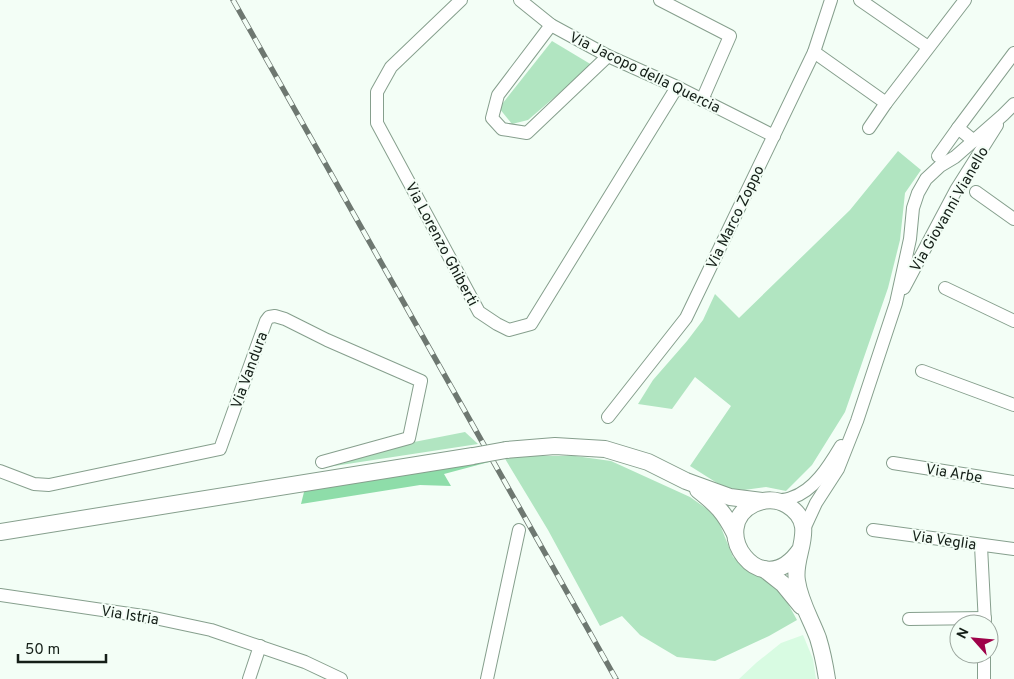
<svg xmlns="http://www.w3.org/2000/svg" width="1014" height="679" viewBox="0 0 1014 679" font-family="Overpass,sans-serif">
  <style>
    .built { fill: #d8fbe2 }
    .green { fill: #b1e5c1 }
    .forest { fill: #8edda9 }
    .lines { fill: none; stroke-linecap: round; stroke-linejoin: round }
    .minor-casing { stroke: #869f8d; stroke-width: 14 }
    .major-casing { stroke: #869f8d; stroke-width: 18 }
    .minor { stroke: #fff; stroke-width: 12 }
    .major { stroke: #fff; stroke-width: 16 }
    .rail-casing { stroke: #6e7871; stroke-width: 5.5 }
    .rail { stroke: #f3fef6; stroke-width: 4; stroke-dasharray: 11; stroke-linecap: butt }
    .major-bridge-casing { stroke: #869f8d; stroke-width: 18; stroke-linecap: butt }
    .major-bridge { stroke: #fff; stroke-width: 16 }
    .labels { text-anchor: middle; stroke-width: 4; stroke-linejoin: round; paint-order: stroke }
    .street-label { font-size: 15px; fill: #151f18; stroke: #f3fef6 }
  </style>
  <rect width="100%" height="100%" fill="#f3fef6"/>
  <path class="built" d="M803 635 813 659 816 679H739L756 663 781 643Z"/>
  <g class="green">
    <path d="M552 41 592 65 528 120 512 124 499 108Z"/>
    <path d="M898 151 921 170 905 193 900 240 888 288 845 412 812 465 786 491 766 487 744 490 725 488 690 466 731 406 695 377 672 409 638 404 653 380 687 341 703 320 715 294 739 318 850 210Z"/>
    <path d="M465 432 478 444 321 468 414 442Z"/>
    <path d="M530 456H575L611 461 690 497 707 509 718 520 733 557 751 570 764 574 781 591 797 620 769 636 715 661 677 657 640 635 622 616 600 626 548 530 504 457Z"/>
  </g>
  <path class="forest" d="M489 460V462L444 474 451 486 420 485 301 504 305 488Z"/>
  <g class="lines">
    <g class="minor-casing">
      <g id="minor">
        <path d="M461 0 391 67 377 92V123L479 312 497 324 509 330 531 324 677 87"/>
        <path d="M520 0 551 25 608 56 677 87 774 136"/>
        <path d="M660 0 730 36 702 100"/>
        <path d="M860 0 928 47"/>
        <path d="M551 25 498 95 492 118 502 129 527 133 608 56"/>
        <path d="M814 52 886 103"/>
        <path d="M869 128 886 103 965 0"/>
        <path d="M974 141 958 128 1014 53"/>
        <path d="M938 156 958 128"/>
        <path d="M976 192 1014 219"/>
        <path d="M904 288 956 190 997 125"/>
        <path d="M945 288 1014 321"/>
        <path d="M922 371 1014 405"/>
        <path d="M608 417 686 318 814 52 831 0"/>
        <path d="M893 463 1014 482"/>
        <path d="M0 471 34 484 49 485 220 449 266 321 269 317 275 316 285 319 327 340 421 381 409 438 322 462"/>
        <path d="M775 501C780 500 786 500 791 498 814 491 829 466 841 446"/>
        <path d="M804 529 816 503 838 469 857 421 896 303 910 239 913 208 918 193 926 179 940 166 955 157 1003 115 1014 104"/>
        <path d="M873 530 1014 549"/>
        <path d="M981 546 985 624"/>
        <path d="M0 595 150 617 211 630 305 662 341 679"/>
        <path d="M909 619 985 618"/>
        <path d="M249 679 260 646"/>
        <path d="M487 679 519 530"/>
        <path d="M984 679V654"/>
      </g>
    </g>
    <g class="major-casing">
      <g id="major">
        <path d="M506 450 555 446 605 449 648 462 686 481 730 497 762 501"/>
        <path d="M698 490C717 505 724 512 735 534"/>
        <path d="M0 532 473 456"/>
        <path d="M800 550C761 606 706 527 754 504 765 499 777 499 787 505 820 525 792 554 797 581 800 602 811 619 818 638 822 651 825 666 827 679"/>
        <path d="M764 569 783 584 801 606"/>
      </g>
    </g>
    <use href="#minor" class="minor"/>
    <use href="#major" class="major"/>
    <g class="rail-casing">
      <path id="rail" d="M233 0 616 679"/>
    </g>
    <use href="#rail" class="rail"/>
    <g class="major-bridge-casing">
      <path id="major-bridge" d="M473 456 506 450"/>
    </g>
    <use href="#major-bridge" class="major-bridge"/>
  </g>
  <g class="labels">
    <g class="street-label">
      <text transform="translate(645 72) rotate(26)" y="5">Via Jacopo della Quercia</text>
      <text transform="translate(949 209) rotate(-60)" y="5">Via Giovanni Vianello</text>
      <text transform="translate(735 217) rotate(-64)" y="5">Via Marco Zoppo</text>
      <text transform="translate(442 244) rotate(62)" y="5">Via Lorenzo Ghiberti</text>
      <text transform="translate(249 370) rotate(-70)" y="5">Via Vandura</text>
      <text transform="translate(954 473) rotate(9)" y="5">Via Arbe</text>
      <text transform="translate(944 540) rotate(8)" y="5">Via Veglia</text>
      <text transform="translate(130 615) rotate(9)" y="5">Via Istria</text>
    </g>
  </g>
  <g transform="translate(974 639) rotate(297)"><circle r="24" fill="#f3fef6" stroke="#9aa59d"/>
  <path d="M0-4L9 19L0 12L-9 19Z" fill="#9e0249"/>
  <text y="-8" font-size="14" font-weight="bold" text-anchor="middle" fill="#151f18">N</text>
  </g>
  <path d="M18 654v8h88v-8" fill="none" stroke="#151f18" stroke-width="2.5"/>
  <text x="25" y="654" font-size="15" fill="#151f18" stroke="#f3fef6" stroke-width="4" paint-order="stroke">50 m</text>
</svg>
